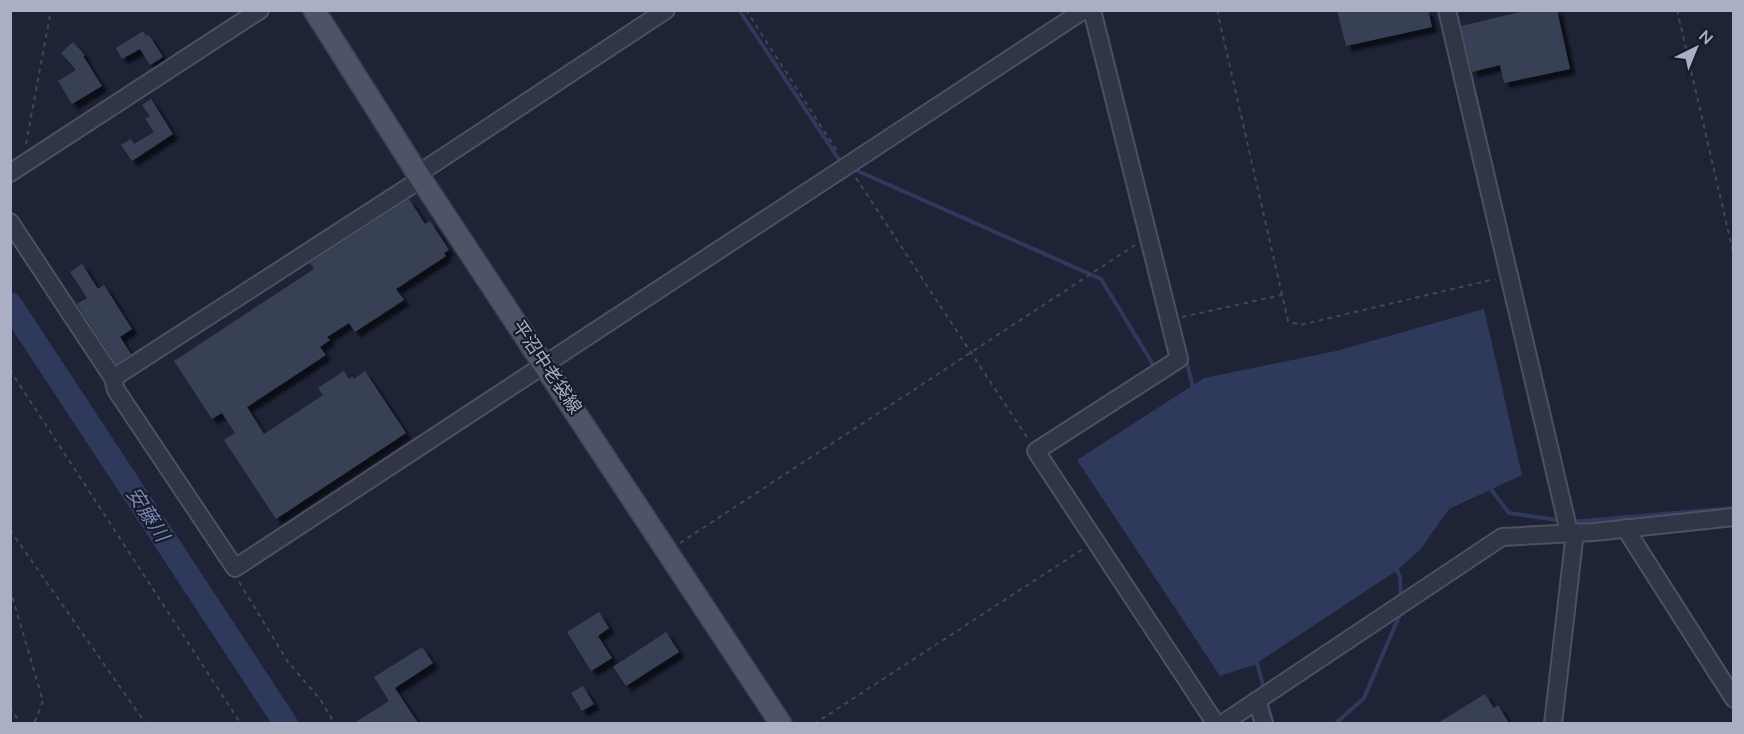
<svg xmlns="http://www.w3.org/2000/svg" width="1744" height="734" viewBox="0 0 1744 734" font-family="Mulish,'Noto Sans JP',sans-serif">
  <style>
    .water { fill: #2e395c }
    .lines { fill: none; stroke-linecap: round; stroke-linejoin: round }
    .stream { stroke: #2e395c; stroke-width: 4 }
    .river { stroke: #2e395c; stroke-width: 24 }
    .building { fill: #394057; filter: url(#shadow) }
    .minor-casing { stroke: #4c5062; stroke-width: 20 }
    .major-casing { stroke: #3a3f50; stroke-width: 24 }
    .path { stroke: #3a4b51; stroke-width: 2; stroke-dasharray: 4.5 4.5; stroke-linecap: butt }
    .minor { stroke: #313646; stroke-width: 16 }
    .major { stroke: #4e5467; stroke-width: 21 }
    .labels { text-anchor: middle; stroke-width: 4.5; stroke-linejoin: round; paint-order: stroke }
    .street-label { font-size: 18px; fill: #aaafc4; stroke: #171b2a }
    .water-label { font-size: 20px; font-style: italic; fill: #7986b2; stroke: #171b2a }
  </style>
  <defs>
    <filter id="shadow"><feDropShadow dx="5.5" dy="5.5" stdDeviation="1.5" flood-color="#0009"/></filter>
  </defs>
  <rect width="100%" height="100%" fill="#1e2336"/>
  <path class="water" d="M1484 309 1522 475 1449 509 1420 550 1396 571 1254 665 1220 676 1077 460 1204 378 1336 351Z"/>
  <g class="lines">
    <g class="stream">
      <path d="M739 10 842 164"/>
      <path d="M851 168 1101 279 1154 366 1158 363"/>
      <path d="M1186 358 1193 388"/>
      <path d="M1490 488 1509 513 1563 521"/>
      <path d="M1570 522 1734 508"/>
      <path d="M1396 568 1400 577 1401 598"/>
      <path d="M1256 659 1264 689"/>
      <path d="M1266 699 1273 724"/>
      <path d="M1335 724 1364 698 1401 612"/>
    </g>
    <path class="river" d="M10 304 286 724"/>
  </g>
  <g class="building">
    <path d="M1337 10H1428L1432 27 1346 46Z"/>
    <path d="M1528 10H1557L1570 69 1504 83 1500 65 1472 72 1461 26Z"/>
    <path d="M143 31 146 36 149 35 163 57 150 65 140 49 122 59 116 48Z"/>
    <path d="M73 42 85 55 83 56 102 86 72 104 58 81 76 70 61 53Z"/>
    <path d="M151 99 173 134 132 161 121 145 131 139 134 144 154 132 145 119 150 116 142 105Z"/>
    <path d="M409 199 425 224 430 221 449 250 444 253 446 256 396 289 404 300 355 332 349 323 327 337 330 340 320 347 326 355 247 407 264 434 323 395 318 388 344 371 349 379 352 376 354 379 365 371 406 433 276 519 224 440 235 433 222 413 212 419 174 361 314 269 310 263Z"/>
    <path d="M82 264 98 289 104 285 132 329 120 337 131 354 116 364 77 304 87 298 70 272Z"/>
    <path d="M599 612 609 628 598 636 612 658 591 671 567 632Z"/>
    <path d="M666 632 679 652 626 686 613 667Z"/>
    <path d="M422 647 433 663 395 688 418 723H354L389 701 374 677Z"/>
    <path d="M583 686 594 704 582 711 571 693Z"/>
    <path d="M1485 694 1494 708 1498 705 1509 723H1438Z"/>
  </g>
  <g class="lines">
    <g class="minor-casing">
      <g id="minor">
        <path d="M1092 10 1179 359 1036 451 1216 724"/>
        <path d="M1447 10 1569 532"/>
        <path d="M10 173 260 10"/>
        <path d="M418 174 666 10"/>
        <path d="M10 222 113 378 116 390 235 568 1084 10"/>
        <path d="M113 378 421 179"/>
        <path d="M1625 528 1734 699"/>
        <path d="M1257 700 1264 724"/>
        <path d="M1222 724 1502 537 1594 532 1734 517"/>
        <path d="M1553 724 1575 532"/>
      </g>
    </g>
    <g class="major-casing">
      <path id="major" d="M314 10 421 179 781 724"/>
    </g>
    <g class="path">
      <path d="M746 10 839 154"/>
      <path d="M1217 10 1288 321 1300 325 1495 279"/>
      <path d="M1677 10 1734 256"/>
      <path d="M26 144 51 10"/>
      <path d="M856 178 1028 439"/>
      <path d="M1182 317 1282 295"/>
      <path d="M10 370 241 724"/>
      <path d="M10 530 146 724"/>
      <path d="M680 543 1135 245"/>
      <path d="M239 582 288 662 320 699 335 724"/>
      <path d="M10 589 43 701 34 724"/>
      <path d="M10 707 21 724"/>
      <path d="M814 724 1083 549"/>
    </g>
    <use href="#minor" class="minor"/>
    <use href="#major" class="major"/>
  </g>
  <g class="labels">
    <g class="street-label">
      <text transform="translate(547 367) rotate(56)" y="6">平沼中老袋線</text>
    </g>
    <g class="water-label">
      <text transform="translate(148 514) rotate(57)" y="7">安藤川</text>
    </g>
  </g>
  <rect width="1744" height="734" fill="none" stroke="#aaafc4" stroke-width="24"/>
  <g transform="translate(1696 48) rotate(43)" stroke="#171b2a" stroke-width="4.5" paint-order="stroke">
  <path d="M0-4.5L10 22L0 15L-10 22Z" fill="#aaafc4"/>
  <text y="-9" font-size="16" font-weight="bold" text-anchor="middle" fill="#aaafc4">N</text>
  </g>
</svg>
